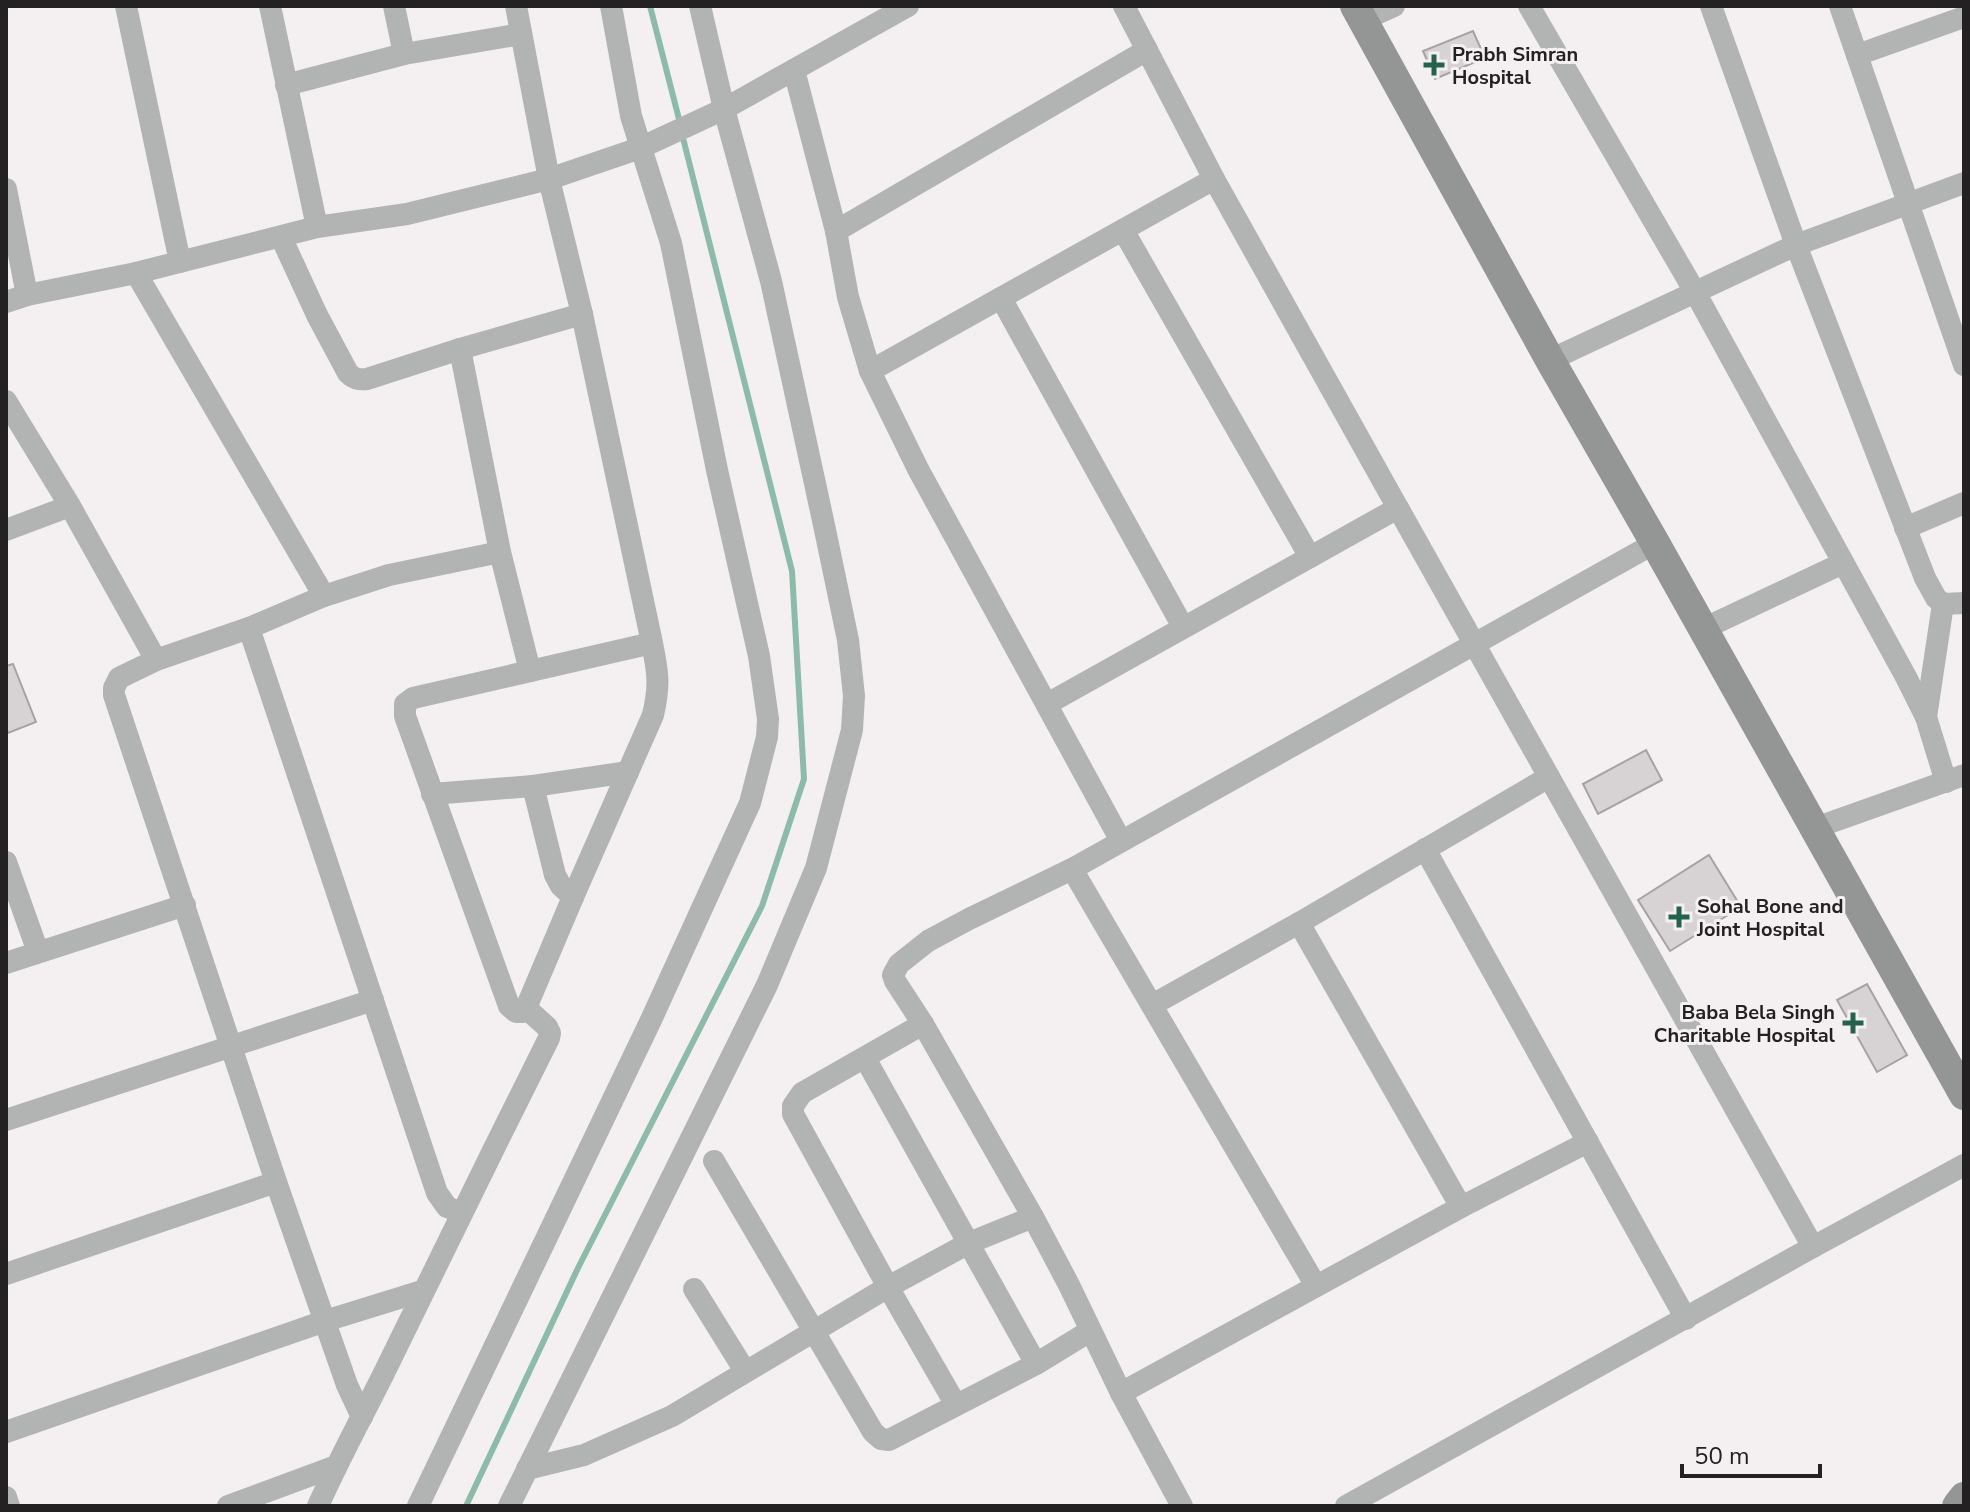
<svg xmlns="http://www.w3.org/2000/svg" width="1970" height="1512" viewBox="0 0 1970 1512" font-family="'Nunito Sans',sans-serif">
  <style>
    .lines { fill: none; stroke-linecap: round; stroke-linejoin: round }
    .stream { stroke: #8cbca9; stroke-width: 6 }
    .building { fill: #d7d3d4; stroke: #a7a3a4; stroke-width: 2 }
    .minor { stroke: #b2b4b3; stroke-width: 22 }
    .secondary { stroke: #939695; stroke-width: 30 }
    .poi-dot { fill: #24624e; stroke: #f4f0f1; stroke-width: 3 }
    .labels { text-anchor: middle; stroke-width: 6; stroke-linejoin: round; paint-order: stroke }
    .poi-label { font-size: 20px; font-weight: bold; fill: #232122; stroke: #f4f0f1; text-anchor: start }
  </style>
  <rect width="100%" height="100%" fill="#f4f0f1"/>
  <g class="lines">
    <g class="stream">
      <path d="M650 6 680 123"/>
      <path d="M466 1506 578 1268 762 906 804 779 792 571 682 134"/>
    </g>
  </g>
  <g class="building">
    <path d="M1473 31 1485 58 1435 79 1423 51Z"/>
    <path d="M13 664 36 722 8 733 6 727V666Z"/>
    <path d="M1646 750 1662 780 1598 814 1583 784Z"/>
    <path d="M1709 855 1741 907 1670 951 1638 900Z"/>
    <path d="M1867 984 1907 1055 1877 1072 1837 1000Z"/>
  </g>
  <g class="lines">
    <g class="minor">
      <path d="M126 6 180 262"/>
      <path d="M270 6 317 227"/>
      <path d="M394 6 404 54"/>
      <path d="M516 6 549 179 582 314 652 643C658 673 660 685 653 715L573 897 526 1008 523 1012H516L509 1006 405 716V704L413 698 652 643"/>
      <path d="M1529 6 1695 292 1906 677 1926 717 1946 782"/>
      <path d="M1711 6 1796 245 1925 578 1936 598 1943 604 1964 603"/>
      <path d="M1840 6 1964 365"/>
      <path d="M1363 20 1394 6"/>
      <path d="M1857 55 1964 17"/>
      <path d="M794 70 836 231 848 297 870 371 918 469 1121 841"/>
      <path d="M286 85 404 54 521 34"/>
      <path d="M6 189 27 295"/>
      <path d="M1123 230 1310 557"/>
      <path d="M836 231 1147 50"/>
      <path d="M281 237 317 315 348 373C354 379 359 380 367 379L460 349 582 314"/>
      <path d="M136 273 324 596"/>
      <path d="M1001 298 1183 627"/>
      <path d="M6 302 27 295 136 273 317 227 407 214 549 179 640 148 724 109 908 6"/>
      <path d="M460 349 500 552 530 671"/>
      <path d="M1550 360 1796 245 1964 183"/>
      <path d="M870 371 1214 179"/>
      <path d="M6 401 70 506 156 660"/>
      <path d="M1398 508 1813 1247"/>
      <path d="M1905 528 1964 503"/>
      <path d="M6 530 70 506"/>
      <path d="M249 628 437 1193 447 1207 461 1213"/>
      <path d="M1703 629 1843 563"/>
      <path d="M1047 704 1398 508 1214 179 1124 6"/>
      <path d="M1926 717 1943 604"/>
      <path d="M533 786 555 875 561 886 573 897"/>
      <path d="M432 794 533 786 628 772"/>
      <path d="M1815 828 1964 775"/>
      <path d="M1425 849 1686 1319"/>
      <path d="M6 862 38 952"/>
      <path d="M1072 869 1316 1286"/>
      <path d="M1299 923 1461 1207"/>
      <path d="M6 963 185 905"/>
      <path d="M1152 1005 1299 923 1549 777"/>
      <path d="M923 1024 802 1093 793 1106V1114L888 1287 956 1405"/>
      <path d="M865 1058 1036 1364"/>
      <path d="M6 1120 373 1000"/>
      <path d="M714 1161 873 1432 881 1439 889 1440 1036 1364 1090 1331"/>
      <path d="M6 1274 276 1182"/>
      <path d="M694 1289 745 1371"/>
      <path d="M1121 1393 1461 1207 1588 1142"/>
      <path d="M362 1417 347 1385 276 1182 114 695V688L119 678 156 660 249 628 324 596 389 575 500 552"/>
      <path d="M6 1432 325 1321 422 1291"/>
      <path d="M527 1469 584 1455 672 1416 888 1287 969 1243 1033 1217"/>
      <path d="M6 1497 9 1506"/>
      <path d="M228 1506 336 1466"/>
      <path d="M318 1506C338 1461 361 1419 383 1375 437 1263 493 1150 549 1038L550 1033 547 1027 526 1008"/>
      <path d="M418 1506 651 1020 750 803 767 737 768 719 759 656 717 470 671 243 631 116 611 6"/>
      <path d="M509 1506 767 985 816 868 852 730 854 696 848 640 824 525 771 281 724 109 700 6"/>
      <path d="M1182 1506 1121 1393 1069 1285 1033 1217 923 1024 895 981 893 975 899 964 928 941 969 919 1072 869 1655 543"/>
      <path d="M1346 1506 1813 1247 1964 1165"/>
    </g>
    <g class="secondary">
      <path d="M1355 6 1550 360 1655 543 1964 1095"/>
      <path d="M1957 1506 1964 1497"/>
    </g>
  </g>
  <g class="poi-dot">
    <path d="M1430 53h8v8h8v8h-8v8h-8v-8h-8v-8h8z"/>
    <path d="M1675 905h8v8h8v8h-8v8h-8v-8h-8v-8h8z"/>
    <path d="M1849 1011h8v8h8v8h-8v8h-8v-8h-8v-8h8z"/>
  </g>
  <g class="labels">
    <g class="poi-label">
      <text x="1452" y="61">Prabh Simran<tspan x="1452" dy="23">Hospital</tspan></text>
      <text x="1697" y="913">Sohal Bone and<tspan x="1697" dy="23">Joint Hospital</tspan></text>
      <text x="1835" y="1019" text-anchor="end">Baba Bela Singh<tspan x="1835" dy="23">Charitable Hospital</tspan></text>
    </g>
  </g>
  <rect width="1970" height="1512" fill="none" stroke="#232122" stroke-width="16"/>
  <path d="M1682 1464v12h138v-12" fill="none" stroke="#232122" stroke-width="4"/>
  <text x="1694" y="1464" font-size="24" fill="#232122" stroke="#f4f0f1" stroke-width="6" paint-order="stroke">50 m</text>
</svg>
